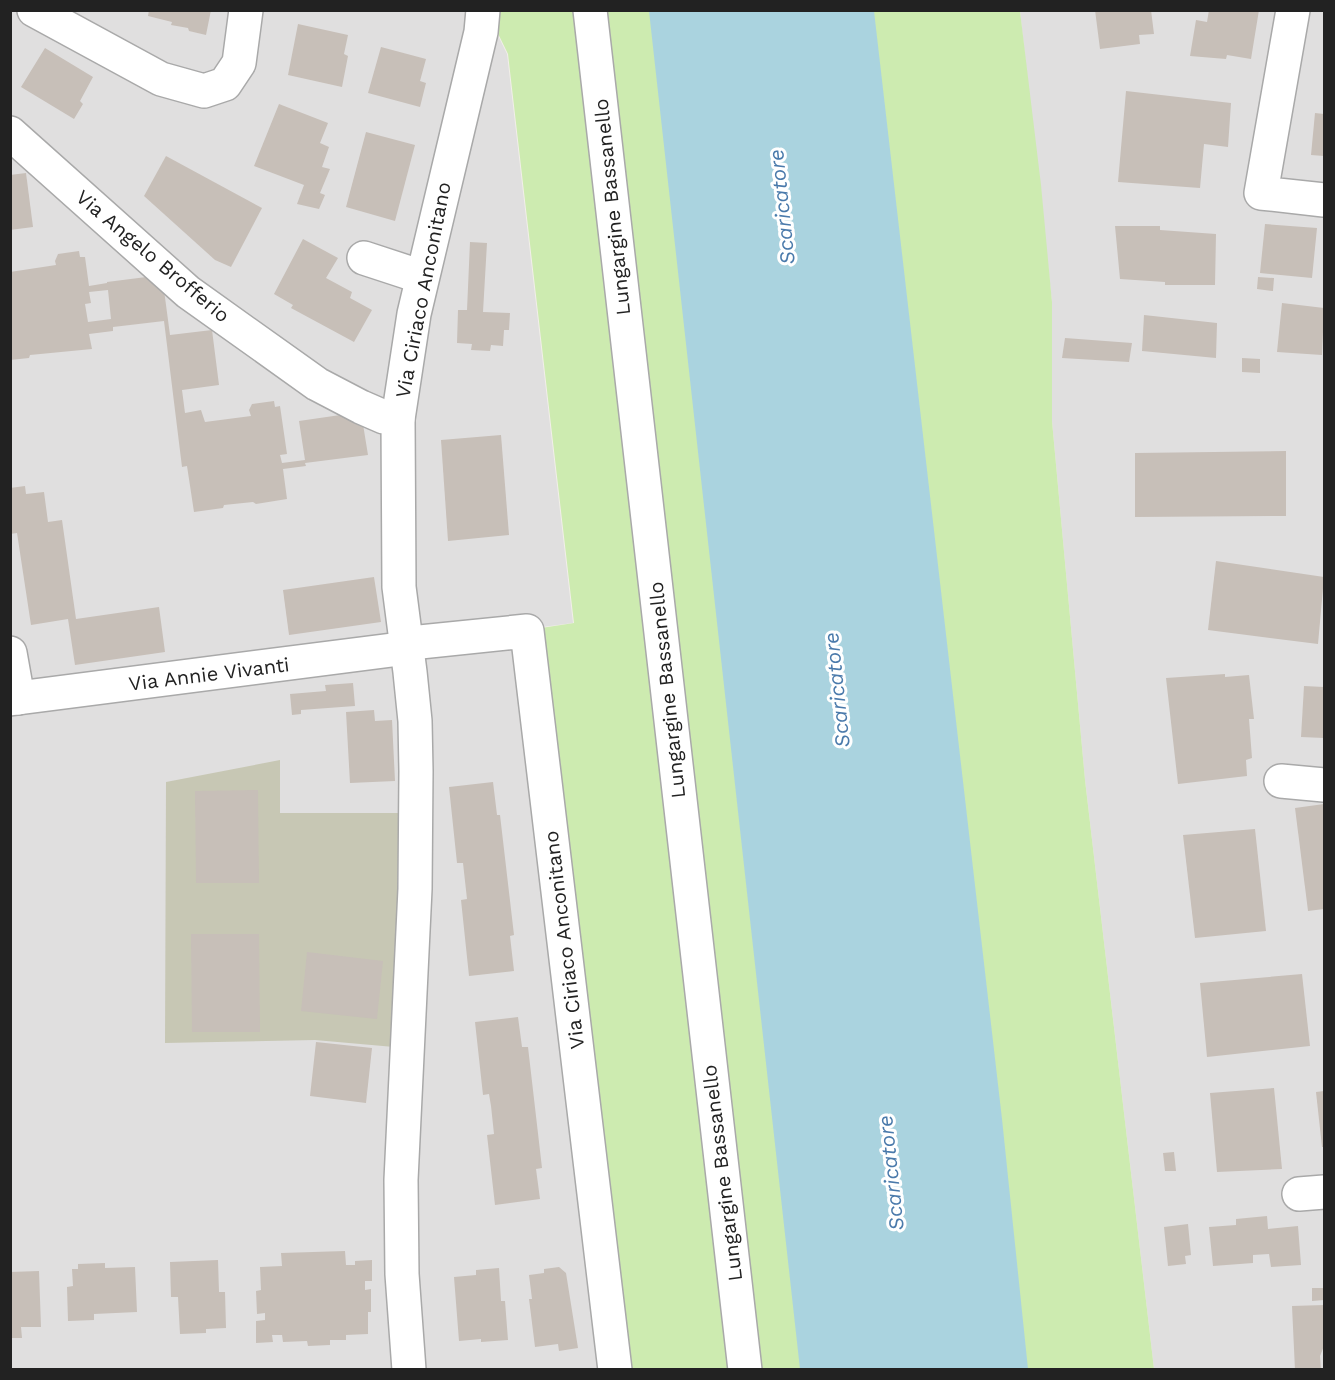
<svg xmlns="http://www.w3.org/2000/svg" width="1335" height="1380" viewBox="0 0 1335 1380" font-family="'Work Sans',sans-serif">
  <style>
    .residential { fill: #e0dfdf }
    .construction { fill: #c7c7b4 }
    .grass { fill: #cdebb0 }
    .water { fill: #aad3df }
    .building { fill: #c7bfb8; fill-rule: evenodd }
    .lines { fill: none; stroke-linecap: round; stroke-linejoin: round }
    .minor-casing { stroke: #a9a9a9; stroke-width: 36 }
    .minor { stroke: #fff; stroke-width: 33 }
    .labels { text-anchor: middle; stroke-width: 6; stroke-linejoin: round; paint-order: stroke }
    .street-label { font-size: 20px; fill: #222; stroke: #fff }
    .water-label { font-size: 21px; font-style: italic; fill: #4a7aab; stroke: #fff }
  </style>
  <rect width="100%" height="100%" fill="#f2efe9"/>
  <g class="residential">
    <path d="M10 11H486L507 54 573 623 527 629 613 1369H11Z"/>
    <path d="M1020 11H1324V1369H1154L1085 780 1052 421V302Z"/>
  </g>
  <path class="construction" d="M280 760V813H399L394 1047 315 1040 165 1043 166 782Z"/>
  <path class="grass" d="M487 11H1020L1041 185 1052 302V421L1085 780 1154 1369H616L528 630 574 623 508 54Z"/>
  <path class="water" d="M649 11H874L1002 1119 1028 1369H800Z"/>
  <g class="building">
    <path d="M149 10H211L206 35 189 31 188 28 171 25 172 22 148 16Z"/>
    <path d="M1095 10H1151L1154 34 1139 35 1140 44 1100 49Z"/>
    <path d="M1209 10H1259L1251 59 1227 55 1226 59 1190 56 1196 20 1207 22Z"/>
    <path d="M298 24 348 35 344 54 348 56 342 87 288 75Z"/>
    <path d="M381 47 426 59 420 81 426 83 420 107 368 93Z"/>
    <path d="M45 48 93 77 80 101 83 104 74 119 21 87Z"/>
    <path d="M1126 91 1231 103 1228 147 1204 144 1200 188 1118 182Z"/>
    <path d="M279 104 328 123 320 143 329 147 322 167 330 169 320 193 325 195 319 209 297 204 304 185 254 166Z"/>
    <path d="M1315 113 1324 114V156L1311 155Z"/>
    <path d="M366 132 415 145 395 221 346 207Z"/>
    <path d="M166 156 262 208 231 267 215 260 144 196Z"/>
    <path d="M26 173 33 227 10 230V175Z"/>
    <path d="M1265 224 1317 228 1312 278 1260 273Z"/>
    <path d="M1115 226H1160V230L1216 234 1215 285H1165V282L1120 279Z"/>
    <path d="M303 239 338 258 326 278 352 292 350 298 372 310 354 342 291 308 293 305 274 294Z"/>
    <path d="M470 242 487 243 483 312 510 313 509 330H504L503 346 491 345 490 351 471 350 472 344 457 343 458 310H467Z"/>
    <path d="M79 251 80 257H85L89 286 107 283V282L162 275 170 335 212 330 219 385 182 390 185 413 201 410 205 422 251 416 249 410 252 404 274 401 275 407 280 406 287 454 280 455 282 463 305 460 299 421 361 412 368 455 305 463 306 466 283 469 287 499 256 504 253 502 224 505 223 508 194 512 187 466 182 467 164 321 113 327V331L89 334 92 349 30 355 29 358 10 360V272L56 265 55 261 58 254ZM108 290 111 319 88 322 85 304 91 303 89 292Z"/>
    <path d="M1258 277 1274 278 1273 291 1257 289Z"/>
    <path d="M1282 303 1324 308 1322 355 1277 352Z"/>
    <path d="M1144 315 1217 323 1216 358 1142 351Z"/>
    <path d="M1065 338 1132 343 1129 362 1062 358Z"/>
    <path d="M1242 358 1260 359V373L1242 372Z"/>
    <path d="M501 435 509 535 448 541 441 440Z"/>
    <path d="M1286 451V516L1135 517V453Z"/>
    <path d="M25 486 26 494 44 492 48 522 62 520 76 619 159 607 165 652 75 665 68 619 31 625 17 533 10 534V488Z"/>
    <path d="M1216 561 1324 577 1318 644 1208 630Z"/>
    <path d="M374 577 381 622 289 635 283 590Z"/>
    <path d="M1225 674V677L1249 675 1254 719H1249L1252 758 1246 760 1247 776 1178 784 1166 678Z"/>
    <path d="M353 683 355 706 301 710V714L292 715 290 694 326 691 325 685Z"/>
    <path d="M1304 686 1324 687V738L1301 737Z"/>
    <path d="M374 710 375 721 392 720 395 781 350 783 346 712Z"/>
    <path d="M493 782 497 815H500L514 935 510 936 514 971 469 976 461 900 467 899 463 863H457L449 787Z"/>
    <path d="M258 790 259 883H196L195 791Z"/>
    <path d="M1324 804V909L1308 911 1295 808Z"/>
    <path d="M1255 829 1266 931 1195 938 1183 835Z"/>
    <path d="M191 934H259L260 1032H192Z"/>
    <path d="M307 952 383 961 377 1019 301 1011Z"/>
    <path d="M1302 974 1310 1046 1207 1057 1200 983Z"/>
    <path d="M518 1017 522 1047H528L542 1168 536 1169 540 1199 495 1205 487 1135 494 1134 491 1106 489 1094 483 1095 475 1022Z"/>
    <path d="M316 1042 372 1048 366 1103 310 1096Z"/>
    <path d="M1274 1088 1282 1169 1217 1172 1210 1093Z"/>
    <path d="M1324 1091V1147H1322L1316 1092Z"/>
    <path d="M1174 1152 1176 1171H1165L1163 1153Z"/>
    <path d="M1267 1216 1268 1229 1298 1226 1301 1265 1271 1267 1269 1254 1253 1255V1263L1213 1266 1209 1227 1236 1225V1219Z"/>
    <path d="M1188 1224 1191 1255 1185 1256 1186 1264 1168 1266 1164 1227Z"/>
    <path d="M345 1251 346 1265H355V1261L372 1260V1281H365V1290L371 1289V1312H368V1334L346 1335V1340H330V1345L308 1346 307 1341 283 1342 282 1335H272L273 1342 256 1343V1321L265 1320V1313L257 1314 256 1291 261 1290 260 1267 282 1266 281 1253Z"/>
    <path d="M218 1260 219 1292H225L226 1328 206 1329V1333L180 1334 178 1297H171L170 1262Z"/>
    <path d="M105 1263V1268L135 1267 137 1312 94 1314V1320L68 1321 67 1287 73 1286 72 1269H78V1264Z"/>
    <path d="M559 1267 566 1273 578 1348 559 1351 558 1344 535 1347 529 1299H532L529 1275 544 1273V1269Z"/>
    <path d="M499 1268 501 1301H505L508 1340 481 1342V1339L459 1341 454 1277 476 1275V1270Z"/>
    <path d="M39 1271 41 1327H21L22 1338H10V1272Z"/>
    <path d="M1312 1288H1324V1300L1312 1301Z"/>
    <path d="M1324 1305V1346L1320 1356 1321 1370H1295L1292 1306Z"/>
  </g>
  <g class="lines">
    <g class="minor-casing">
      <g id="minor">
        <path d="M34 10 161 79 204 91 225 84 239 63 246 10"/>
        <path d="M590 10 745 1370"/>
        <path d="M1293 10 1261 193 1324 200"/>
        <path d="M10 133 188 292 317 384 361 407 384 417 398 419"/>
        <path d="M364 258 422 277"/>
        <path d="M10 653 18 698"/>
        <path d="M10 699 392 650 420 642 527 631 615 1370"/>
        <path d="M1281 781 1324 785"/>
        <path d="M1299 1194 1324 1192"/>
        <path d="M409 1370 402 1274 401 1180 415 889 416 771 415 721 410 672 399 587 398 419 414 314 481 32 483 10"/>
      </g>
    </g>
    <use href="#minor" class="minor"/>
  </g>
  <g class="labels">
    <g class="street-label">
      <text transform="translate(612 207) rotate(-96)" y="7">Lungargine Bassanello</text>
      <text transform="translate(153 256) rotate(40)" y="7">Via Angelo Brofferio</text>
      <text transform="translate(423 290) rotate(-79)" y="7">Via Ciriaco Anconitano</text>
      <text transform="translate(209 674) rotate(-7)" y="7">Via Annie Vivanti</text>
      <text transform="translate(667 690) rotate(-96)" y="7">Lungargine Bassanello</text>
      <text transform="translate(564 940) rotate(-97)" y="7">Via Ciriaco Anconitano</text>
      <text transform="translate(722 1173) rotate(-97)" y="7">Lungargine Bassanello</text>
    </g>
    <g class="water-label">
      <text transform="translate(782 207) rotate(-96)" y="7">Scaricatore</text>
      <text transform="translate(837 690) rotate(-96)" y="7">Scaricatore</text>
      <text transform="translate(891 1173) rotate(-96)" y="7">Scaricatore</text>
    </g>
  </g>
  <rect width="1335" height="1380" fill="none" stroke="#222222" stroke-width="24"/>
</svg>
